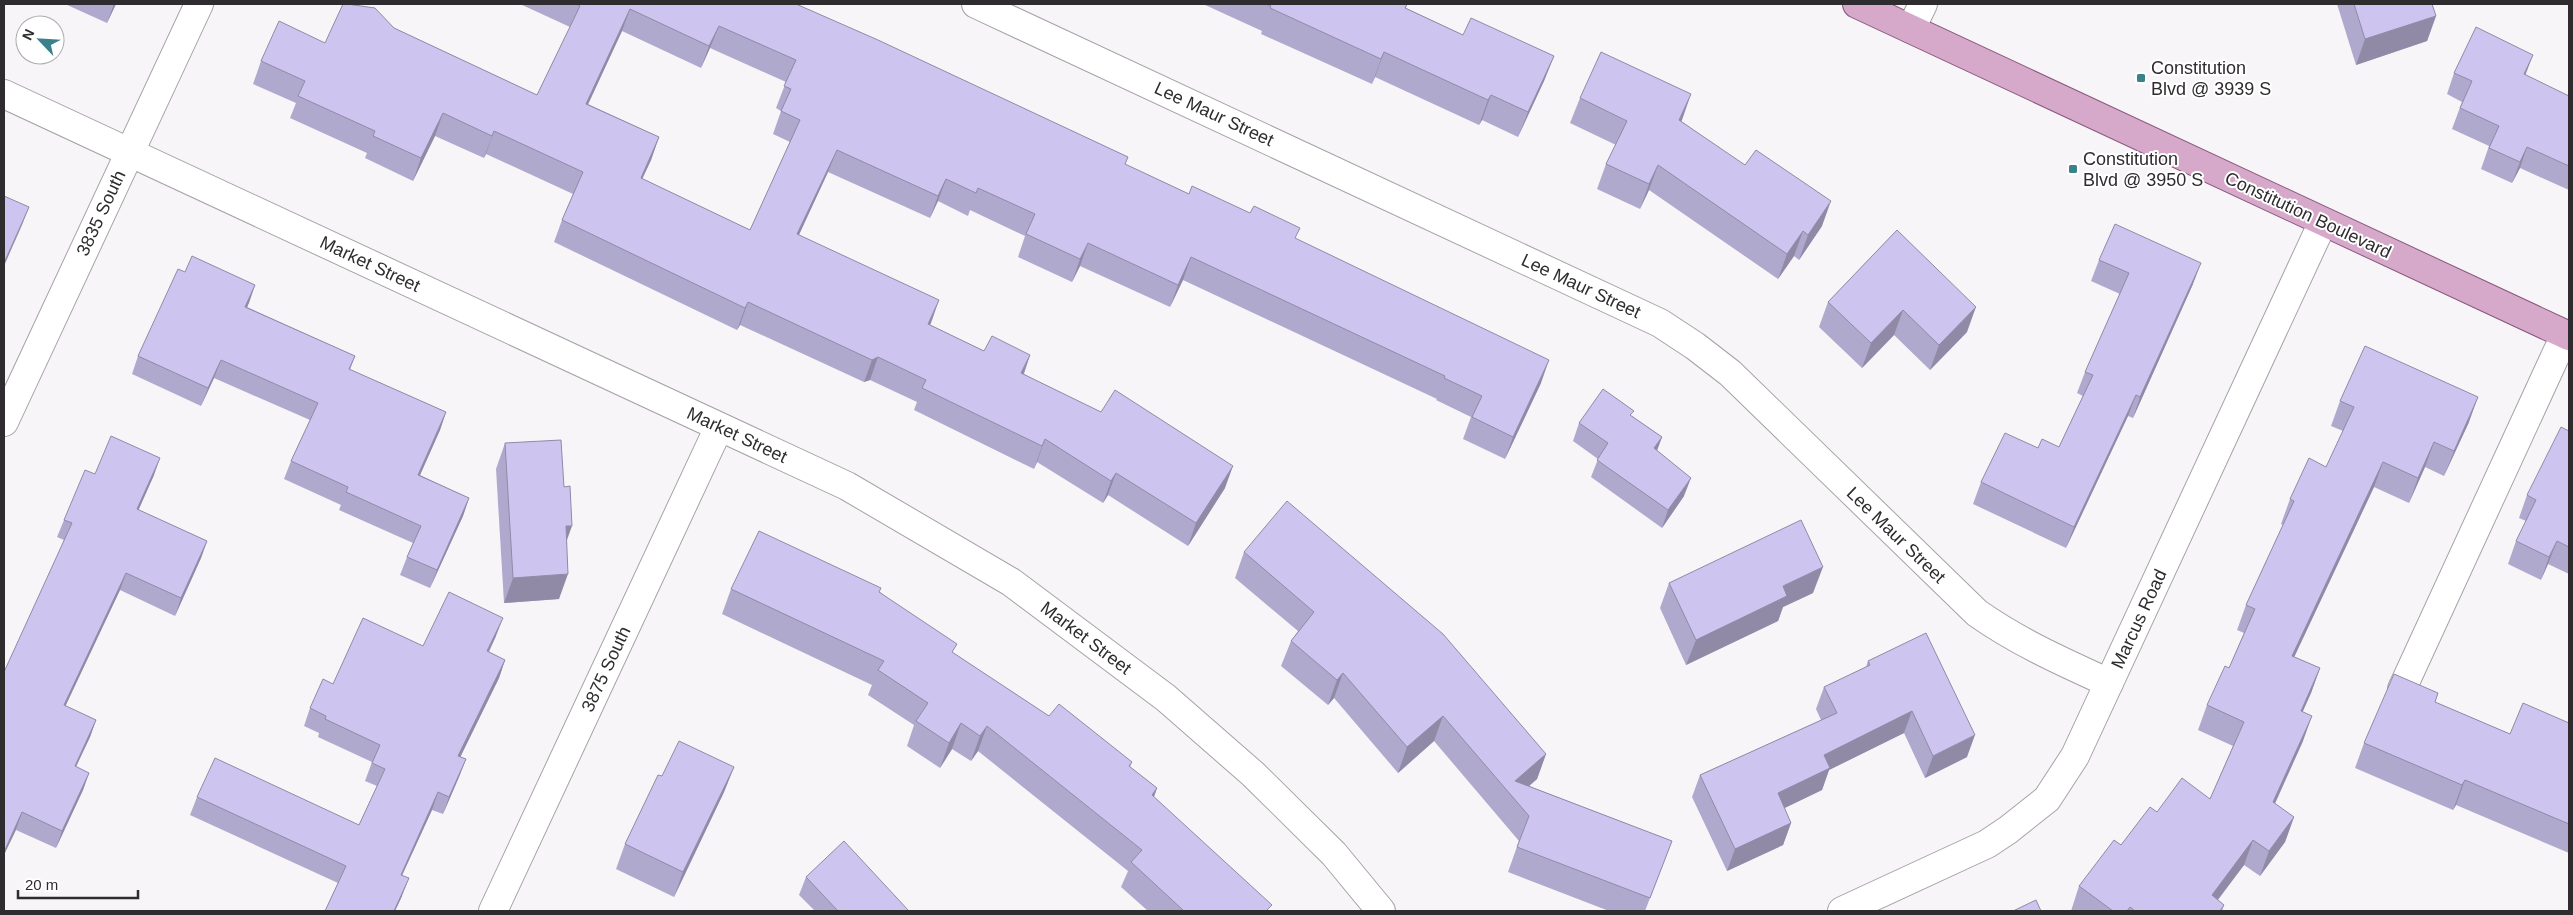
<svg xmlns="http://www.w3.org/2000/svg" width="2573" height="915" viewBox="0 0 2573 915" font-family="Helvetica,sans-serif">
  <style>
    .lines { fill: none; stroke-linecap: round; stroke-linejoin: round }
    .minor-casing { stroke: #a6a3a7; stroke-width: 30 }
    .major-casing { stroke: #89587c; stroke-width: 30 }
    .minor { stroke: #fff; stroke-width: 28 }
    .major { stroke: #d6a9ca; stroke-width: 28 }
    .wall { fill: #b0a9ce; fill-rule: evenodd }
    .shaded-wall { fill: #908aa7 }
    .building { fill: #cdc5ef; stroke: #908aa7; fill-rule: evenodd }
    .poi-dot { fill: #3a818b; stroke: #fff; stroke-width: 2 }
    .labels { text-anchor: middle; stroke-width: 4; stroke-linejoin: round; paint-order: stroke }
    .poi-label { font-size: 18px; fill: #2e2c2e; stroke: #fff; text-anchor: start }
    .street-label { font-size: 18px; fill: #2e2c2e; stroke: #fff }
  </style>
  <rect width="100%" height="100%" fill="#f8f5f9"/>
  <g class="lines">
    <g class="minor-casing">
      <g id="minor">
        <path d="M976 4 1660 323 1695 346 1730 373 1977 613C2018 642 2063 662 2109 683"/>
        <path d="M1911 29 1923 4"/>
        <path d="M4 94 847 486 1011 582 1166 698 1253 774 1334 854 1381 911"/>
        <path d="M4 422 199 4"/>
        <path d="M2402 689 2565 335"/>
        <path d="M493 911 719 427"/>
        <path d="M1842 911 1987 844 2008 830 2047 799 2075 756 2323 222"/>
      </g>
    </g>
    <g class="major-casing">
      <path id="major" d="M1857 4 2569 336"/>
    </g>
    <use href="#minor" class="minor"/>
    <use href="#major" class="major"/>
  </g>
  <g class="wall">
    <path d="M65 4H116L107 23Z"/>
    <path d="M520 4H796L1128 157 1125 165 1189 194 1296 239 1541 383 1505 459 1463 439 1471 417 1436 400 1437 399 1183 280 1170 307 1080 266 1072 282 1018 257 1025 236 970 210 968 216 938 201 930 218 828 172 799 235 930 325 984 351 1030 355 1024 374 1225 488 1188 546 1108 495 1103 503 1037 462 1034 469 914 410 917 402 870 380 864 382 740 325 737 330 554 242 562 220 573 194 486 154 484 158 435 136 413 181 365 158 367 153 290 118 296 103 253 84 261 61 325 43 394 28 537 95 570 27ZM622 31 701 68 710 48 786 82 776 108 781 111 773 134 790 142 750 230 642 179 651 160 659 137 588 104Z"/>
    <path d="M1203 4H1407L1406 8 1463 35 1554 56 1544 81 1518 137 1482 120 1479 125 1375 77 1372 84 1261 34 1262 31Z"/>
    <path d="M2337 4H2432L2436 16 2427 41 2356 65Z"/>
    <path d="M2454 73 2525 75 2569 96V190L2520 168 2512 183 2481 169 2489 146 2452 129 2462 102 2447 94Z"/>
    <path d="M1580 98 1681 121 1822 226 1799 260 1794 256 1778 279 1649 190 1640 209 1597 189 1606 164 1616 145 1570 123Z"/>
    <path d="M1897 230 1967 332 1930 370 1894 335 1862 368 1819 327 1828 302Z"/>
    <path d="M2099 260 2193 284 2133 418 2128 416 2066 548 1973 504 1981 482 2038 448 2059 447 2083 396 2077 393 2085 372 2120 294 2091 281Z"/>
    <path d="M185 272 255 285 247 307 355 356 350 370 446 412 440 430 420 475 469 498 463 516 430 588 400 575 407 557 413 543 339 510 341 505 284 479 291 461 310 420 214 378 201 406 132 374 138 356Z"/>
    <path d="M2340 401 2469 422 2444 476 2425 467 2409 503 2374 487 2294 657 2320 668 2311 693 2302 712 2303 741 2275 804 2294 817 2285 842 2260 876 2244 865 2218 900 2224 905 2222 911H2071L2079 886 2121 845 2157 812 2210 799 2233 746 2198 730 2207 705 2229 668 2244 633 2237 630 2246 605 2283 525 2281 524 2290 499 2326 467 2343 431 2331 426Z"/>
    <path d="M1632 416 1662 437 1657 451 1684 496 1662 528 1591 477 1598 459 1573 441 1579 423Z"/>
    <path d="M2569 431V574L2548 564 2541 580 2508 564 2516 541 2526 521 2519 518 2527 495Z"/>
    <path d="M505 443 567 540 559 599 504 603 496 469Z"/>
    <path d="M95 474 154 475 138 510 207 541 201 558 175 616 120 590 65 706 96 720 90 737 76 767 89 773 83 790 56 848 16 830 64 540 57 537 64 520Z"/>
    <path d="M1244 552 1546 754 1537 779 1529 786 1672 841 1645 911H1609L1508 872 1519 841 1434 741 1398 773 1334 698 1328 705 1281 666 1291 641 1298 631 1235 578Z"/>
    <path d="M1669 583 1813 593 1783 607 1778 621 1686 665 1660 608Z"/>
    <path d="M731 589 880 592 954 654 1049 716 1132 762 1130 767 1157 788 1154 797 1269 911H1148L1121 887 1128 871 978 751 971 761 952 749 940 768 907 746 914 725 868 695 872 685 722 614Z"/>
    <path d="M496 636 489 652 505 660 499 678 460 757 466 759 459 777 443 814 432 810 402 875V896L395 911H325L338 883 190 815 197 797 359 825 377 786 365 781 372 762 318 737 319 733 304 726 310 708 333 684 423 646Z"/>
    <path d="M1868 661 1967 757 1925 778 1904 733 1829 770 1822 790 1784 808 1791 823 1783 845 1727 871 1692 797 1700 775 1821 720 1816 709 1824 687 1866 667Z"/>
    <path d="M2438 693 2435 702 2510 734 2569 723V853L2456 805 2453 810 2355 768 2364 743Z"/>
    <path d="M734 767 724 792 674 897 616 869 625 844 662 776Z"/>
    <path d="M806 877 909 911H815L799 895Z"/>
  </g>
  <g class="shaded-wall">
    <path d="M114 4H116L107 23Z"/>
    <path d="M630 9 622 31 578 126 586 104Z"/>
    <path d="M2436 16 2427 41 2356 65 2365 39Z"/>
    <path d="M719 26 710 48 701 68 709 46Z"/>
    <path d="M1384 52 1375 77 1372 84 1381 59Z"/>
    <path d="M2533 55 2525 76 2524 74Z"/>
    <path d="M1554 56 1544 81 1518 137 1528 112Z"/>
    <path d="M1691 94 1682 120 1670 145 1679 120Z"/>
    <path d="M1491 95 1482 120 1479 125 1488 100Z"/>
    <path d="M443 113 435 136 413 181 421 158Z"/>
    <path d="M494 131 486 154 484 158 492 136Z"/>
    <path d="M659 137 651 160 632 201 641 178Z"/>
    <path d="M2527 147 2520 168 2512 183 2520 162Z"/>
    <path d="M837 150 828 172 789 256 797 234Z"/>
    <path d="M1658 165 1649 190 1640 209 1649 184Z"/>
    <path d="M946 179 938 201 930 218 938 196Z"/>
    <path d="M1831 201 1822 226 1799 260 1808 235Z"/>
    <path d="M29 207 22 225 4 266V263Z"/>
    <path d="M1803 231 1794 256 1778 279 1787 254Z"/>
    <path d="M1088 243 1080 266 1072 282 1080 259Z"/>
    <path d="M1191 257 1183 280 1170 307 1178 285Z"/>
    <path d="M2201 263 2193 284 2133 418 2140 397Z"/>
    <path d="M255 285 249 303 239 325 245 307Z"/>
    <path d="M939 300 931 323 920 347 928 324Z"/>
    <path d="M748 302 740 325 737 330 745 308Z"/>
    <path d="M1976 307 1967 332 1930 370 1939 345Z"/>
    <path d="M1903 310 1894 335 1862 368 1871 343Z"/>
    <path d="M1030 355 1022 378 1021 373Z"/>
    <path d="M878 357 870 380 864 382 872 360Z"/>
    <path d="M221 360 214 378 201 406 208 388Z"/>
    <path d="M1549 360 1541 383 1505 459 1513 437Z"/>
    <path d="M2136 395 2128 416 2066 548 2074 527Z"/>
    <path d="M2478 397 2469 422 2444 476 2454 451Z"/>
    <path d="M446 412 440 430 412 493 418 475Z"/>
    <path d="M1662 437 1655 455 1654 448Z"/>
    <path d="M1045 439 1037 462 1034 469 1042 446Z"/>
    <path d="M2434 442 2425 467 2409 503 2418 478Z"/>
    <path d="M160 458 154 475 131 527 137 509Z"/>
    <path d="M2383 462 2374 487 2283 681 2292 656Z"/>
    <path d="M1233 466 1225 488 1188 546 1196 523Z"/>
    <path d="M1116 473 1108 495 1103 503 1111 481Z"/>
    <path d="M1691 478 1684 496 1662 528 1668 510Z"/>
    <path d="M469 498 463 516 430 588 437 570Z"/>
    <path d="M566 526H572L563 551Z"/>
    <path d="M207 541 201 558 175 616 181 598Z"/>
    <path d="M2557 541 2548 564 2541 580 2549 557Z"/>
    <path d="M1823 567 1813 593 1783 607 1778 621 1686 665 1696 640 1783 586Z"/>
    <path d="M126 573 120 590 58 722 64 705Z"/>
    <path d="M568 574 559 599 504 603 513 578Z"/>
    <path d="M503 618 496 636 480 669 487 651Z"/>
    <path d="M505 660 499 678 452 774 458 756Z"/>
    <path d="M2320 668 2311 693 2292 736 2301 711Z"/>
    <path d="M1343 673 1334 698 1328 705 1337 680Z"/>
    <path d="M1912 711 1904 733 1829 770 1822 790 1770 815 1778 793 1824 755Z"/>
    <path d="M1443 716 1434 741 1398 773 1407 747Z"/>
    <path d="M2312 716 2303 741 2264 827 2273 802Z"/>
    <path d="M96 720 90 737 68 783 75 766Z"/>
    <path d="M961 723 952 749 940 768 949 743Z"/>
    <path d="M987 726 978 751 971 761 980 736Z"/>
    <path d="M1975 735 1967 757 1925 778 1933 756Z"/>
    <path d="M1546 754 1537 779 1514 799 1515 781Z"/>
    <path d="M466 759 459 777 443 814 449 797Z"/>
    <path d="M734 767 724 792 674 897 683 872Z"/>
    <path d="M89 773 83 790 56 848 62 831Z"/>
    <path d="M2465 780 2456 805 2453 810 2462 785Z"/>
    <path d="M1157 788 1148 813 1152 795Z"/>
    <path d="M438 792 432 810 394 893 401 875Z"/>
    <path d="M22 812 16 830 4 855V852Z"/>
    <path d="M2294 817 2285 842 2260 876 2269 851Z"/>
    <path d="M1791 823 1783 845 1727 871 1735 849Z"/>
    <path d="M2253 840 2244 865 2209 911 2212 895Z"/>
    <path d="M409 878 402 896 395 911H394Z"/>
  </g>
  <g class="building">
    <path d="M343 4H347L375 8 394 28 537 95 580 6 576 4H796L878 40 1128 157 1125 164 1189 194 1192 186 1250 213 1254 206 1300 228 1295 238 1549 360 1513 437 1472 417 1482 396 1444 378 1445 376 1191 257 1178 285 1088 243 1080 259 1026 234 1035 214 978 188 976 193 946 179 938 196 837 150 797 234 939 300 928 324 984 351 992 336 1030 355 1021 373 1101 412 1115 390 1233 466 1196 523 1116 473 1111 481 1045 439 1042 446 922 388 926 380 878 357 872 360 748 302 745 308 562 220 583 172 494 131 492 136 443 113 421 158 373 136 375 131 298 96 305 81 261 61 279 21 325 43ZM630 9 709 46 719 26 796 60 784 86 791 89 781 111 800 120 750 230 641 178 659 137 586 104Z"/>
    <path d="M1266 4H1407L1405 8 1463 35 1471 18 1554 56 1528 112 1491 95 1488 100 1384 52 1381 59 1270 8 1271 6Z"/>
    <path d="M2354 4H2432L2436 16 2365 39Z"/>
    <path d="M2476 27 2533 55 2524 74 2569 96V166L2527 147 2520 162 2489 148 2499 126 2460 108 2472 81 2454 73Z"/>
    <path d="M1601 52 1691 94 1679 120 1745 165 1756 150 1831 201 1808 235 1803 231 1787 254 1658 165 1649 184 1606 164 1627 121 1580 98Z"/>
    <path d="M4 196 29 207 4 263Z"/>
    <path d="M2115 224 2201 263 2140 397 2136 395 2074 527 1981 482 2005 433 2038 448 2042 439 2059 447 2093 375 2085 372 2129 273 2099 260Z"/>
    <path d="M1897 230 1976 307 1939 345 1903 310 1871 343 1828 302Z"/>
    <path d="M192 256 255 285 245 307 355 356 349 369 446 412 418 475 469 498 437 570 407 557 421 526 346 492 348 487 291 461 318 403 221 360 208 388 138 356 178 269 185 272Z"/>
    <path d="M2365 346 2478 397 2454 451 2434 442 2418 478 2383 462 2292 656 2320 668 2301 711 2312 716 2273 802 2294 817 2269 851 2253 840 2212 895 2224 905 2220 911H2135L2130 907 2127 911H2113L2079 886 2114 840 2121 845 2150 807 2157 812 2182 778 2210 799 2244 722 2207 705 2225 666 2229 668 2255 609 2246 605 2294 501 2290 499 2309 458 2326 467 2354 407 2340 401Z"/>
    <path d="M1603 389 1634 411 1630 415 1662 437 1654 448 1691 478 1668 510 1597 460 1608 443 1579 423Z"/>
    <path d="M2561 427 2569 431V547L2557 541 2549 557 2516 541 2536 500 2527 495Z"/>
    <path d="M111 436 160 458 137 509 207 541 181 598 126 573 64 705 96 720 75 766 89 773 62 831 22 812 4 852V672L72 523 64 520 85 470 95 474Z"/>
    <path d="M561 440 564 487 570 486 572 526H566L568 574 513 578 505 443Z"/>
    <path d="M1287 501 1443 634 1546 754 1515 781 1672 841 1650 898 1517 847 1529 816 1443 716 1407 747 1343 673 1337 680 1291 641 1314 612 1244 552Z"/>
    <path d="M1801 520 1823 567 1783 586 1787 596 1696 640 1669 583Z"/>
    <path d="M759 531 881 588 879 592 957 644 952 652 1049 716 1059 704 1132 762 1129 766 1157 788 1152 795 1272 905 1266 911H1184L1131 862 1142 850 987 726 980 736 961 723 949 743 916 721 928 703 878 670 884 661 731 589Z"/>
    <path d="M449 592 503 618 487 651 505 660 458 756 466 759 449 797 438 792 401 875 409 878 394 911H325L346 866 197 797 215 758 359 825 385 769 372 763 380 745 325 719 326 716 310 708 323 679 333 684 363 618 423 646Z"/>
    <path d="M1926 633 1975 735 1933 756 1912 711 1824 755 1830 768 1778 793 1791 823 1735 849 1700 775 1837 713 1824 687 1870 665 1868 661Z"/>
    <path d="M2394 674 2438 693 2435 702 2510 734 2523 703 2569 723V824L2465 780 2462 785 2364 743Z"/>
    <path d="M679 741 734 767 683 872 625 844 658 775 662 776Z"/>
    <path d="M844 841 909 911H838L806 877Z"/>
    <path d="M2036 900 2041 911H2013Z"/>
  </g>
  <g class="poi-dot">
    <rect x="2136" y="73" width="10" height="10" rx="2.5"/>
    <rect x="2068" y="164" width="10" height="10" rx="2.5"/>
  </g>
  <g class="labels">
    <g class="poi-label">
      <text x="2151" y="74">Constitution<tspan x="2151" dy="21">Blvd @ 3939 S</tspan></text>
      <text x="2083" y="165">Constitution<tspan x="2083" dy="21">Blvd @ 3950 S</tspan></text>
    </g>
    <g class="street-label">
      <text transform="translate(1214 114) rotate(25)" y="6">Lee Maur Street</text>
      <text transform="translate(101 213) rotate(-65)" y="6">3835 South</text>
      <text transform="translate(2308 215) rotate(25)" y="6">Constitution Boulevard</text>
      <text transform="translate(370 264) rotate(25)" y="6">Market Street</text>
      <text transform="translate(1581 286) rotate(25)" y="6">Lee Maur Street</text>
      <text transform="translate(737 435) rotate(25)" y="6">Market Street</text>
      <text transform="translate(1896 535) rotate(44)" y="6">Lee Maur Street</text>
      <text transform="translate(2139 619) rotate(-65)" y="6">Marcus Road</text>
      <text transform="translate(1086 638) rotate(37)" y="6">Market Street</text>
      <text transform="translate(606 669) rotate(-65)" y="6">3875 South</text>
    </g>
  </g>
  <rect width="2573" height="915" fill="none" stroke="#2e2c2e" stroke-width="10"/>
  <g transform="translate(40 40) rotate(295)"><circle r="24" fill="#ffffff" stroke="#ababab"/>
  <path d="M0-4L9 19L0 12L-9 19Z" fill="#3a818b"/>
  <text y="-8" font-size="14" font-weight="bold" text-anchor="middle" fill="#2e2c2e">N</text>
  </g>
  <path d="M18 890v8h120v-8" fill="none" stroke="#2e2c2e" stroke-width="2.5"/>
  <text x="25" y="890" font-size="15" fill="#2e2c2e" stroke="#ffffff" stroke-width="4" paint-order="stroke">20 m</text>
</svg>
